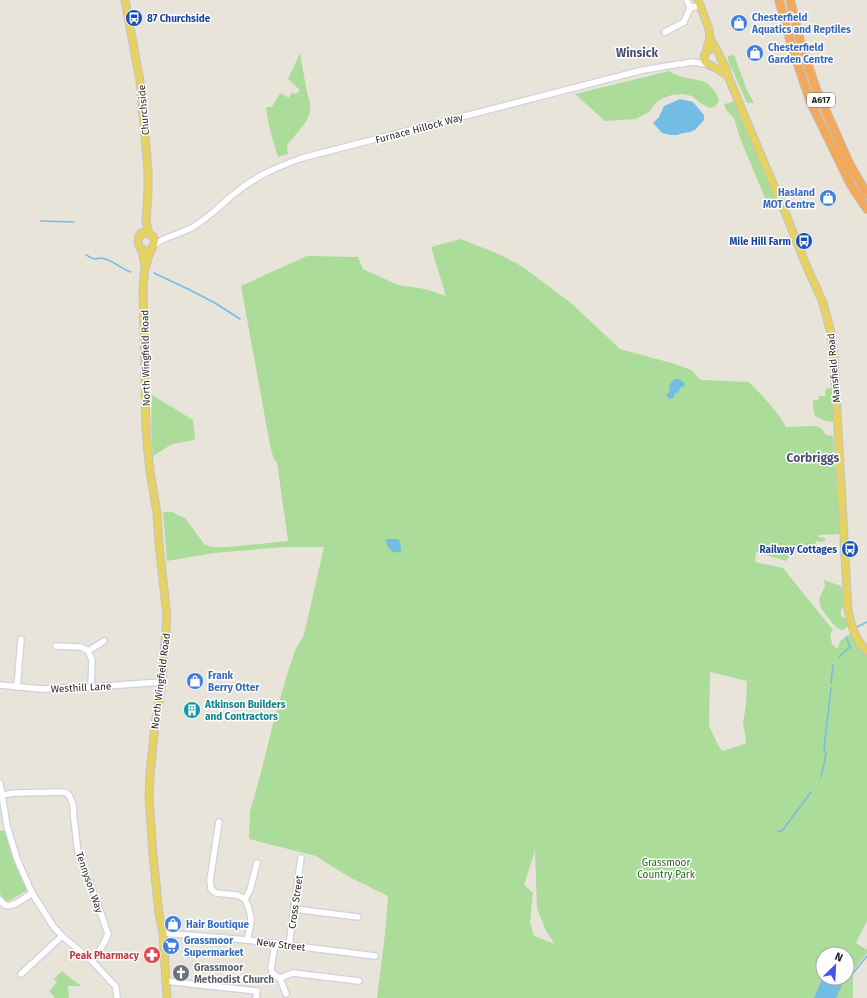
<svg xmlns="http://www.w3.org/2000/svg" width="867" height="998" viewBox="0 0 867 998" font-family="'Fira Sans',sans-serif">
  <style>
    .green { fill: #abdc99; fill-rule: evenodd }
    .water { fill: #73bde5 }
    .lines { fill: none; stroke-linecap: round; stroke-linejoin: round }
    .stream { stroke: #73bde5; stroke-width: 1.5 }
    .minor-casing { stroke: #cfd1df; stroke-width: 8 }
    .major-casing { stroke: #c3c3c3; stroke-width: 9 }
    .highway-casing { stroke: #c3c3c3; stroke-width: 10 }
    .minor { stroke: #fff; stroke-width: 5.5 }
    .major { stroke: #e5d262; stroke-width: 7 }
    .highway { stroke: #f2a95c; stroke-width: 8 }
    .labels { text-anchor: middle; stroke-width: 3; stroke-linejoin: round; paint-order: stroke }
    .shield { fill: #fff; stroke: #686868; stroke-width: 1 }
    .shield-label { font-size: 9px; font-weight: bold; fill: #272727 }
    .shop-label { font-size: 10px; font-weight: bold; fill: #366cbe; stroke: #fff; text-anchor: start }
    .transit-label { font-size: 10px; font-weight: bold; fill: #164399; stroke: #fff; text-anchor: end }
    .street-label { font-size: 10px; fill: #272727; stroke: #fff }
    .culture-label { font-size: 10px; font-weight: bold; fill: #0d838f; stroke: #fff; text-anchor: start }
    .park-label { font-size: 10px; fill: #265e1e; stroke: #fff }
    .health-label { font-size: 10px; font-weight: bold; fill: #be3a42; stroke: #fff; text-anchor: end }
    .worship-label { font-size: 10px; font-weight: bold; fill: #5b616d; stroke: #fff; text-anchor: start }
    .quarter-label { font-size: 12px; font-weight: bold; fill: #4c4f74; stroke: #fff }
  </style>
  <rect width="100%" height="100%" fill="#e9e4da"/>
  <g class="green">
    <path d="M300 53C302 64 304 76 306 87 307 95 312 104 310 112 307 124 295 135 287 145L288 154 278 157C273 141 268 124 266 107H272L280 93 289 98 291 93 296 94 300 90 288 79Z"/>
    <path d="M734 55 747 90 754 103H747L728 60V56Z"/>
    <path d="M669 71 678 76 702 81 708 84 715 91 719 100 715 107 709 108 699 102 692 96 683 94 672 95 661 99 655 104 649 112 636 119 605 121 575 94Z"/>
    <path d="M737 101 777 203 768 205 740 138 734 118 726 110 724 104Z"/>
    <path d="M461 239 501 255 523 267 571 303 620 349 675 364 691 370 701 380 749 382C762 396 777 410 786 427L814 426 821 428 826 435 833 436 839 513 840 534 818 535V537L825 538 826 540 821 542 816 541 813 551 792 553 786 561 756 552 755 562 783 568 833 630 830 634 832 644 836 648H838L840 641 851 633 862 651 867 655V921L856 943 867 950V953L850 975 853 977V998H377L385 934 388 896 349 877 316 856 249 839 250 811 259 780 274 720 287 675 295 650 304 635 324 547H284L214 553 167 561 163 512H172L185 518 204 544 211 547H229L288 541 277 462 274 460 270 445 241 286 307 256 358 257 363 269 398 285 425 289 446 296 431 247ZM710 672 747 681 746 705 743 723 746 739 745 744 722 751 718 745 709 726ZM535 850 537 908 546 931 555 944 534 936 530 922 533 893 524 885ZM823 954H847V978H823Z"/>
    <path d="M831 388 834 398 835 422 825 421 815 416 813 408V400H818L819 396H825L826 389Z"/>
    <path d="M152 395 193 420 195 440 172 444 153 456 151 428Z"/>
    <path d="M824 580 841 586 843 594 844 606 841 610V616L846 619 849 626 843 630 837 628 828 618 821 608 819 599 825 586Z"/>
    <path d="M1 830 5 831 8 834 26 888V891L24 892 9 901 4 900 1 898 0 891V831Z"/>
    <path d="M62 971 81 986H68L69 998H55L49 991 57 982 54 979Z"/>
  </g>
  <g class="water">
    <path d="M680 99 693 102 704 115V120L695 130 690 132 683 133 677 135H670L662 133 653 123 659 117 664 106Z"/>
    <path d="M674 379C678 378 684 381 685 385L684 387H681L677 393H675L673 398 670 399 666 395 670 391C668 386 671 383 674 379Z"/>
    <path d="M386 539H399L401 548V552C392 554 386 548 386 539Z"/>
    <path d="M823 977V978H845L836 998H814Z"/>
  </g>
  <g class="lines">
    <g class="stream">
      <path d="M41 221 74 222"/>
      <path d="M86 255C89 256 91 259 95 259 97 259 99 258 101 258 112 259 121 269 131 272"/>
      <path d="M154 273 188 289 215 303 240 319"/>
      <path d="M857 627 867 622"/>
      <path d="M839 657 850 647 846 637"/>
      <path d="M831 683 833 665"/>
      <path d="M821 777 826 754 824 748 831 688"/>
      <path d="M778 831H782L811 792"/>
      <path d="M850 977 867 956"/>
    </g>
    <g class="minor-casing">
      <g id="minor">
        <path d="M687 0 690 8"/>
        <path d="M665 32 684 22 690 8 700 5"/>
        <path d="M154 245C167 235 183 234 196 225 204 220 211 214 218 208 223 204 228 198 234 194 254 177 277 167 302 158L643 70 692 62 707 64"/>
        <path d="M56 646 81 647 88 651 92 660 91 687"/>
        <path d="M88 651 104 641"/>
        <path d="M0 685 41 689 91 687 162 682"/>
        <path d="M17 687 21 639"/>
        <path d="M0 783 7 826 17 859 32 893 53 926 62 936 92 961 116 987 117 998"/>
        <path d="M2 795 15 793 65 792 69 795 73 804 74 819 78 853 96 899 108 934C104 945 98 953 92 961"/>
        <path d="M219 822 210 880 211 889 216 893 237 895 245 899C253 917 252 921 247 940"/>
        <path d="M245 899 250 890 257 863"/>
        <path d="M0 900C1 901 4 905 5 905 12 909 26 897 32 893"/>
        <path d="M294 909 358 917"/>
        <path d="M163 933 247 940 375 956"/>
        <path d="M275 944 271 968 273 974 280 978 293 973 359 981"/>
        <path d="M289 945 301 858"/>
        <path d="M21 974 62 936"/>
        <path d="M280 978 286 994"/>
        <path d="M165 981 257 991 256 998"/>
      </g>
    </g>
    <g class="major-casing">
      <g id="major">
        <path d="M125 0 140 81 148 170V192L146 222 149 234"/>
        <path d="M698 0 709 29 710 38 706 52"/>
        <path d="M710 38 719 54 720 57 726 68 728 76 742 110 787 217 804 260 823 303 831 333 834 358 848 610C852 627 854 638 867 651"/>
        <path d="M709 50C704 53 701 60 708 64 709 65 712 66 714 67 719 70 724 73 728 76"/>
        <path d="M141 233C139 238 136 242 140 248L146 251"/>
        <path d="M139 236C142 234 145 233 148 234 160 237 152 247 150 253 148 257 147 261 146 265"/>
        <path d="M142 250 145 267 143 288 146 432 150 471 157 513 159 544 167 616 162 682 155 725 150 774 149 796 153 855 159 914 163 933 167 998"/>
      </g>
    </g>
    <g class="highway-casing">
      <g id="highway">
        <path d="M779 0 791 43 810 101 851 185 867 209"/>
        <path d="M790 0 800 40 816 89 850 165 867 194"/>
      </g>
    </g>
    <use href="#minor" class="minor"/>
    <use href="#major" class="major"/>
    <use href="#highway" class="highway"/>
  </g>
  <defs>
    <g id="bus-disc" transform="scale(0.9)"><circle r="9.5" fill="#1a4fb4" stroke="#fff"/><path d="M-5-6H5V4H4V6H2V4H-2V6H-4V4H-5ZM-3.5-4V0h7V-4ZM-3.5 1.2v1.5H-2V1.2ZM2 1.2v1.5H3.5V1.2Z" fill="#fff"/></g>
    <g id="shop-disc" transform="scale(0.9)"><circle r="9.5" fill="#3f7fe0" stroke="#fff"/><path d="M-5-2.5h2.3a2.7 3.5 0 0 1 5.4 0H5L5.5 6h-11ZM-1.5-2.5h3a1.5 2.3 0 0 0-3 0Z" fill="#fff"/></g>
    <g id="building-disc" transform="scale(0.9)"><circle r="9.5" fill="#0f9aa8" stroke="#fff"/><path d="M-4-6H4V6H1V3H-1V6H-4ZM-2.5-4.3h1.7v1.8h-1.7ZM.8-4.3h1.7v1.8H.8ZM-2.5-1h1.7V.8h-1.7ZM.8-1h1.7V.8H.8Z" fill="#fff"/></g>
    <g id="supermarket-disc" transform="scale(0.9)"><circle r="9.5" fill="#3f7fe0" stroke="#fff"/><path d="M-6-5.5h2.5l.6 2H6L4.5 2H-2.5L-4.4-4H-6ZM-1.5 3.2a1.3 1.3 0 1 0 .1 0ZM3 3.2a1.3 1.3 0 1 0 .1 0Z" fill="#fff"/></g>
    <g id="pharmacy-disc" transform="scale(0.9)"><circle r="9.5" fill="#e0444e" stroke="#fff"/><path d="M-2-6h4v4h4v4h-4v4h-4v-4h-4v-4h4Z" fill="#fff"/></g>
    <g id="church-disc" transform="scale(0.9)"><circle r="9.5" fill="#6b7280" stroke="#fff"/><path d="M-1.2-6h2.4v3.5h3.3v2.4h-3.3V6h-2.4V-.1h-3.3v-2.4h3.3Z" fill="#fff"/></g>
  </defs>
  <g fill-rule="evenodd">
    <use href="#bus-disc" x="134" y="18"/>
    <use href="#shop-disc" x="739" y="23"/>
    <use href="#shop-disc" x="755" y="53"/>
    <use href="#shop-disc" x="828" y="198"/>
    <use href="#bus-disc" x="804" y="241"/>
    <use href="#bus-disc" x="850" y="549"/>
    <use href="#shop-disc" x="195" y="681"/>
    <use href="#building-disc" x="192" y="710"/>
    <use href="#shop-disc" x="173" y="924"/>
    <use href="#supermarket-disc" x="171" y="946"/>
    <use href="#pharmacy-disc" x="152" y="955"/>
    <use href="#church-disc" x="181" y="973"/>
  </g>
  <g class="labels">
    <rect class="shield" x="807" y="93" width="28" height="14" rx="3"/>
    <g class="shield-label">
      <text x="821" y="103">A617</text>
    </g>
    <g class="shop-label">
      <text x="752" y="21">Chesterfield<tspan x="752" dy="12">Aquatics and Reptiles</tspan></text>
      <text x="768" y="51">Chesterfield<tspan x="768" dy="12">Garden Centre</tspan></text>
      <text x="815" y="196" text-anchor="end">Hasland<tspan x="815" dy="12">MOT Centre</tspan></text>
      <text x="208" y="679">Frank<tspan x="208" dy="12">Berry Otter</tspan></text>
      <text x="186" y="928">Hair Boutique</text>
      <text x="184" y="944">Grassmoor<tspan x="184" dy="12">Supermarket</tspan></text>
    </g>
    <g class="transit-label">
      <text x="147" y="22" text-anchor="start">87 Churchside</text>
      <text x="791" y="245">Mile Hill Farm</text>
      <text x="837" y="553">Railway Cottages</text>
    </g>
    <g class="street-label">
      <text transform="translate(143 110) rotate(-95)" y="4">Churchside</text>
      <text transform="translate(419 128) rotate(-15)" y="4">Furnace Hillock Way</text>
      <text transform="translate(145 358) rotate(-91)" y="4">North Wingfield Road</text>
      <text transform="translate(833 368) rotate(-95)" y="4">Mansfield Road</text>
      <text transform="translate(160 681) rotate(-83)" y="4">North Wingfield Road</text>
      <text transform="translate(81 687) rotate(-3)" y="4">Westhill Lane</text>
      <text transform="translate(90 882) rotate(71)" y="4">Tennyson Way</text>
      <text transform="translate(295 902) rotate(-82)" y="4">Cross Street</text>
      <text transform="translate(281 944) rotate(7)" y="4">New Street</text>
    </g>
    <g class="culture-label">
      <text x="205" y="708">Atkinson Builders<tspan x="205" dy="12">and Contractors</tspan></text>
    </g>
    <g class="park-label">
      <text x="666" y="866">Grassmoor<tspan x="666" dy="12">Country Park</tspan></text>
    </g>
    <g class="health-label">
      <text x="139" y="959">Peak Pharmacy</text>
    </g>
    <g class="worship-label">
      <text x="194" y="971">Grassmoor<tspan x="194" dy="12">Methodist Church</tspan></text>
    </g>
    <g class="quarter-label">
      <text x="637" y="57">Winsick</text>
      <text x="813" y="462">Corbriggs</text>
    </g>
  </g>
  <g transform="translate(835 966) rotate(24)"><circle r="19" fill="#ffffff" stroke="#a9a9a9"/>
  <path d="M0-3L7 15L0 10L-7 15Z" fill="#4455ec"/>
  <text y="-6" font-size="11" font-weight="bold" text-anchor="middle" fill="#272727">N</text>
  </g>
</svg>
